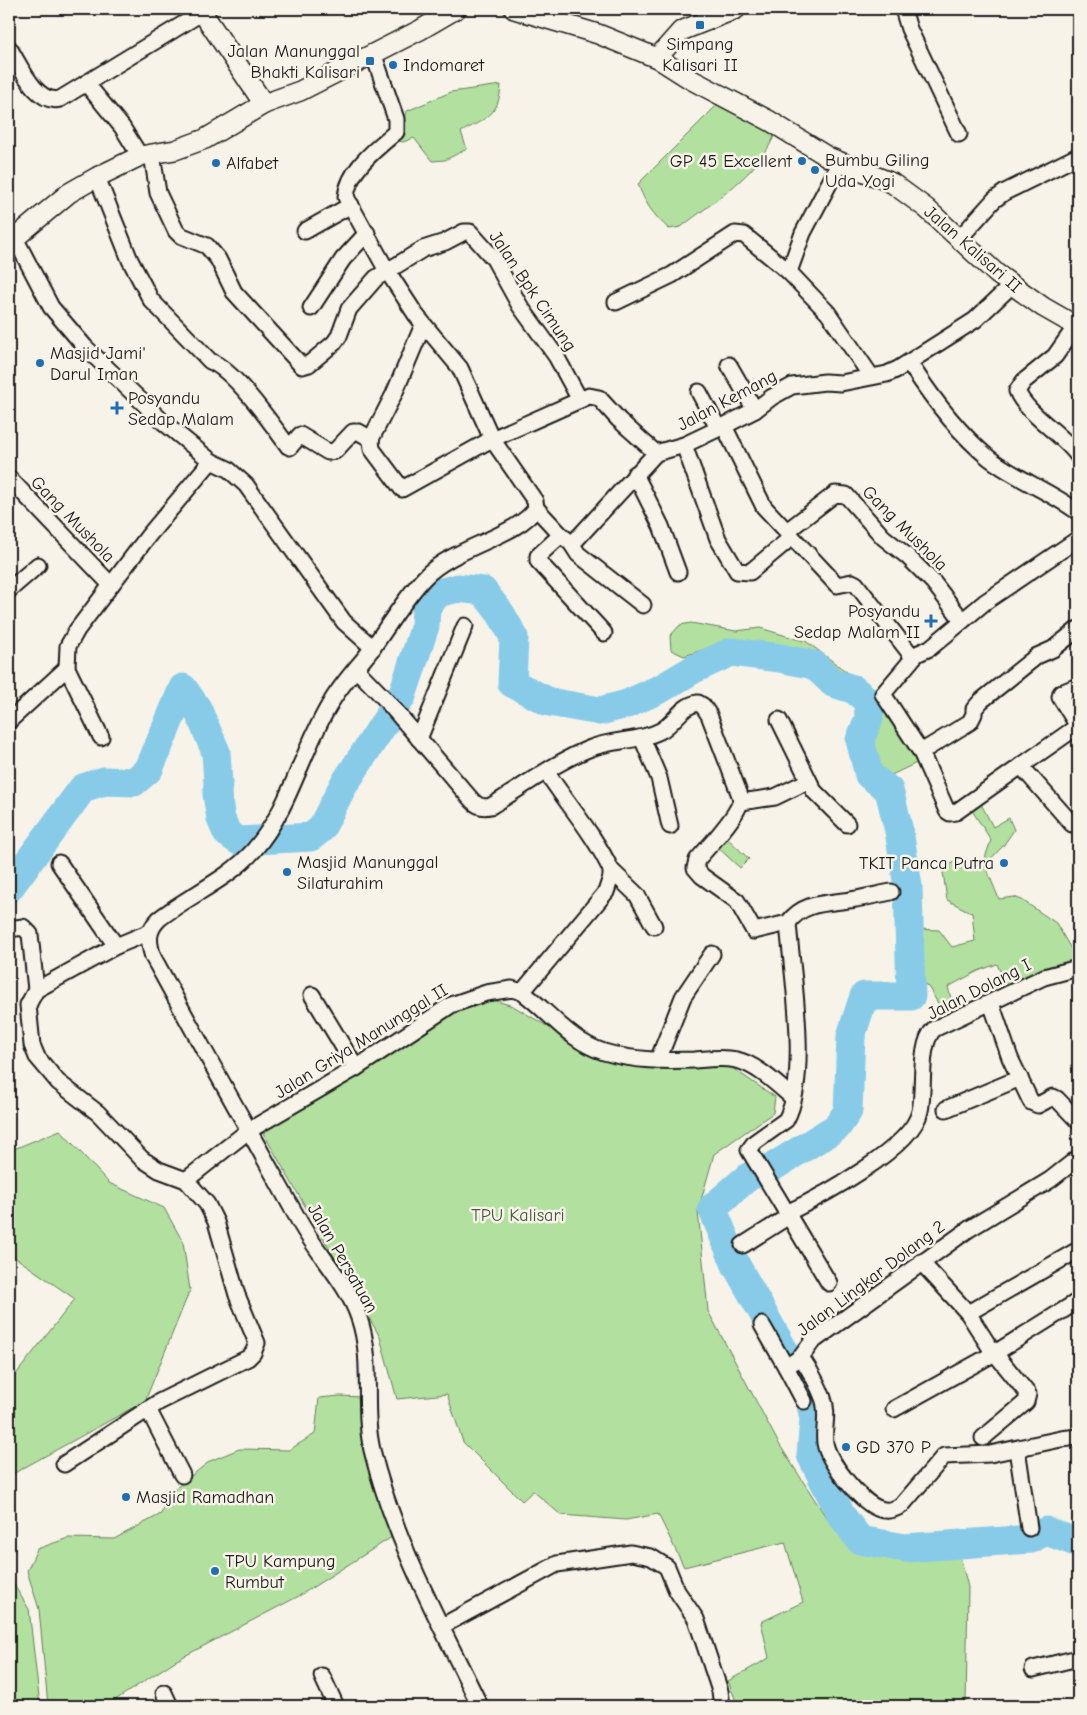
<svg xmlns="http://www.w3.org/2000/svg" width="1087" height="1715" viewBox="0 0 1087 1715" font-family="'Comic Neue',sans-serif">
  <style>
    .green { fill: #b2e09f; stroke: #677e5e }
    .lines { fill: none; stroke-linecap: round; stroke-linejoin: round }
    .river { stroke: #88cbe9; stroke-width: 29 }
    .minor-casing { stroke: #1c1c1c; stroke-width: 19 }
    .tertiary-casing { stroke: #1c1c1c; stroke-width: 22 }
    .minor { stroke: #f7f3e8; stroke-width: 15 }
    .tertiary { stroke: #f7f3e8; stroke-width: 19 }
    .poi-dot { fill: #1f6fb2; stroke: #f7f3e8; stroke-width: 2 }
    .labels { text-anchor: middle; stroke-width: 5; stroke-linejoin: round; paint-order: stroke }
    .poi-label { font-size: 18px; fill: #1c1c1c; stroke: #f7f3e8; text-anchor: start }
    .street-label { font-size: 18px; fill: #1c1c1c; stroke: #f7f3e8 }
    .park-label { font-size: 18px; fill: #495743; stroke: #f7f3e8 }
  </style>
  <rect width="100%" height="100%" fill="#f7f3e8"/>
  <filter id="ink" filterUnits="userSpaceOnUse"><feTurbulence type="fractalNoise" baseFrequency=".02" numOctaves="2"/><feDisplacementMap in="SourceGraphic" scale="10" xChannelSelector="R" yChannelSelector="G"/><feConvolveMatrix kernelMatrix="1 2 1 2 8 2 1 2 1" color-interpolation-filters="sRGB"/></filter>
  <g filter="url(#ink)">
    <g class="green">
      <path d="M501 85C499 116 486 118 461 132L467 149 445 160 432 161 414 138 403 142 395 140 407 111 451 92Z"/>
      <path d="M720 102 775 134C759 174 714 201 681 227L669 229C653 215 645 203 638 184Z"/>
      <path d="M691 623 736 631 760 628 807 642 884 700 921 761 885 778 876 774C869 764 863 751 864 738 865 724 873 714 872 699L841 679 830 677 815 664 803 657 789 656 727 642 684 656 671 650 670 636 680 625Z"/>
      <path d="M981 804 993 827 1009 818 1014 830 1003 846 985 865 999 899 1014 897 1022 900 1056 923 1078 961 1011 997 997 964 978 971 948 987 956 1019H947L929 988 917 976 916 929 939 930 952 947 975 941 972 913 947 900 943 872 954 861 962 860 973 864 985 858 991 840 971 809Z"/>
      <path d="M722 833 749 859 740 868 713 843Z"/>
      <path d="M477 995 513 1006 579 1045 722 1061 775 1097 773 1113 714 1154 698 1211 708 1311 779 1444 824 1514 853 1550 958 1548 968 1587 966 1706H738L728 1681 769 1658 761 1622 803 1602 785 1542 684 1567 658 1514 626 1520 561 1515 533 1491 522 1501 463 1442 447 1394 397 1399 380 1337 262 1131Z"/>
      <path d="M60 1130 109 1183 164 1208 183 1242 190 1290 145 1401 9 1476V1383L75 1299 9 1253V1151Z"/>
      <path d="M340 1396 363 1397 395 1535 299 1596 175 1661 106 1706H48L39 1609 27 1571 37 1549 68 1538 114 1539 161 1514 167 1495 210 1461 239 1449 289 1450 315 1434 319 1398Z"/>
      <path d="M9 1577 29 1609 40 1706H9Z"/>
    </g>
    <g class="lines">
      <path class="river" d="M9 888 83 788 104 781 134 782 149 769 183 688 197 708 216 752 218 783 217 794 221 819 227 833 239 841 311 837 321 829 343 786 402 696 425 626 426 608 438 593 458 588 483 591 501 614 514 637 512 683 549 702 600 711 627 704 662 688 694 669 731 652 780 658 814 665 833 683 853 689 868 701 869 718 860 740 869 775 889 790 899 831 908 886 911 996H864L851 1036 848 1111 837 1127 776 1165 748 1177 712 1208 736 1265 809 1395 814 1419 811 1455 841 1515 860 1540 905 1548 1031 1539 1046 1531 1078 1543"/>
      <g class="minor-casing">
        <g id="minor">
          <path d="M903 9 909 29 959 134"/>
          <path d="M9 48C20 65 36 105 60 99L203 12"/>
          <path d="M373 53 396 119V132C377 148 348 170 346 197L386 269 416 315 460 368 492 439 535 501 536 508C519 536 453 547 425 577 404 599 389 625 371 650 358 667 341 684 330 704 301 752 291 807 254 850 228 880 189 895 159 919 147 931 148 941 153 957 202 1047 252 1137 302 1226 320 1257 348 1285 359 1318 374 1361 362 1407 372 1450 394 1540 440 1623 480 1706"/>
          <path d="M86 83 122 127 140 156"/>
          <path d="M152 154 158 193 176 231 180 235 207 246 218 259 234 292 302 366 309 364 334 343 339 336 349 309 376 278 423 249 445 242 464 232H470L494 259 520 306 556 356 580 400"/>
          <path d="M840 163 803 233 789 272 828 313 871 376"/>
          <path d="M97 177 130 260 151 300 210 361C235 371 271 423 288 446L290 447 300 435 328 452 335 451 353 432H359L371 439"/>
          <path d="M305 231 351 205"/>
          <path d="M15 238 51 307 85 347 162 421 211 461 228 469 246 485 344 622 373 648"/>
          <path d="M958 240 994 200 1005 192 1078 156"/>
          <path d="M616 302 672 275 735 234 744 235 789 272"/>
          <path d="M311 308 343 259 367 233"/>
          <path d="M1078 323 1055 356 1024 381 1017 391C1026 414 1065 436 1078 456"/>
          <path d="M423 325 394 394 371 439 372 449 402 489 492 439 589 396 599 398 619 420 656 453"/>
          <path d="M910 364C932 398 957 432 989 458 1016 479 1050 491 1078 512"/>
          <path d="M729 365 755 410"/>
          <path d="M699 392 718 428"/>
          <path d="M724 426 764 507 837 585 852 582 856 584 912 656 930 648 985 602 1078 539"/>
          <path d="M684 445 718 539 737 571 750 572 792 537"/>
          <path d="M635 474 661 526 678 572"/>
          <path d="M9 478 111 585"/>
          <path d="M536 508 561 535 571 543 574 542 656 453 684 445 724 426 755 410 772 397 792 386 825 382 841 383 887 374 898 369 975 320 1012 285"/>
          <path d="M787 531 835 494 846 495 883 537 907 556 933 582 962 620"/>
          <path d="M561 535 538 556V561L604 633"/>
          <path d="M571 543 578 554 643 605"/>
          <path d="M9 590 38 565"/>
          <path d="M915 656 883 694 921 752 947 811 950 813 956 812 1021 766"/>
          <path d="M356 669 385 699 470 798C477 806 481 808 491 806 521 788 559 760 591 748 614 739 640 742 662 730 675 722 682 705 698 703L703 706 709 715 741 798C741 813 707 848 697 860L695 868 702 876 737 901 754 931 788 923"/>
          <path d="M779 720 814 791 847 824"/>
          <path d="M9 721 67 668"/>
          <path d="M101 737 67 668 68 646 77 630 149 535 211 461"/>
          <path d="M642 738 659 778 670 826"/>
          <path d="M419 739 465 626"/>
          <path d="M921 752 970 722 974 714V709L981 701 1037 656 1053 649 1078 629"/>
          <path d="M741 802 775 797 808 781"/>
          <path d="M1072 824 1021 766 1078 726 1060 697 1061 693 1078 686"/>
          <path d="M59 863 116 946"/>
          <path d="M611 870 637 895 654 926"/>
          <path d="M788 923C792 974 810 1076 786 1120L755 1142 749 1150 787 1213C820 1197 913 1148 920 1111 925 1089 918 1045 934 1029L1044 977 1078 968"/>
          <path d="M788 923C804 900 831 904 856 899 868 897 880 894 891 892"/>
          <path d="M9 929 23 927 30 934 36 990"/>
          <path d="M522 992 606 892 611 877V870C594 834 569 806 547 773"/>
          <path d="M312 995 356 1068"/>
          <path d="M991 1003 1010 1058 1031 1102 1038 1105 1053 1097 1057 1099 1078 1121"/>
          <path d="M658 1060 683 997 712 954"/>
          <path d="M946 1109 1020 1078"/>
          <path d="M186 1180 248 1131 356 1068 451 1005 486 993 512 989 522 992C550 1012 569 1041 604 1052 634 1061 664 1061 695 1060 708 1059 723 1057 736 1060 755 1063 779 1086 793 1098"/>
          <path d="M787 1213 829 1283"/>
          <path d="M743 1245 789 1216"/>
          <path d="M921 1262 968 1313 989 1346 1028 1394 1026 1402 983 1438"/>
          <path d="M968 1313 1078 1250"/>
          <path d="M762 1325 786 1367"/>
          <path d="M801 1357C809 1369 818 1384 823 1398 829 1414 823 1427 825 1443 828 1462 862 1504 880 1509 889 1512 895 1509 902 1505L944 1456 990 1454 1061 1439 1078 1437"/>
          <path d="M804 1401 786 1367 801 1357 812 1342 969 1229 1050 1180 1078 1158"/>
          <path d="M148 1409 182 1475"/>
          <path d="M894 1409 995 1353 1078 1301"/>
          <path d="M1017 1449 1029 1528"/>
          <path d="M64 1464 159 1402 248 1358 253 1353 257 1343 237 1295 216 1222 207 1204 186 1180 159 1170 142 1159 98 1113 58 1082 37 1057 32 1045 28 1005 36 990 116 946 150 932"/>
          <path d="M442 1626 557 1564 631 1553 651 1557 667 1567 677 1591 696 1619 720 1691 722 1706"/>
          <path d="M1033 1669 1078 1658"/>
          <path d="M322 1676 336 1706"/>
          <path d="M164 1693 170 1706"/>
        </g>
      </g>
      <g class="tertiary-casing">
        <g id="tertiary">
          <path d="M200 9 264 104"/>
          <path d="M514 9 598 34 657 58 690 79 770 121 828 157 892 183 926 208 997 274 1043 307 1078 327"/>
          <path d="M657 58 681 31 736 9"/>
          <path d="M9 247 15 238 69 193 97 177 140 156 175 150 205 139 264 104 300 91 420 30 456 9"/>
        </g>
      </g>
      <use href="#minor" class="minor"/>
      <use href="#tertiary" class="tertiary"/>
    </g>
  </g>
  <g class="poi-dot">
    <rect x="695" y="20" width="10" height="10" rx="2.5"/>
    <rect x="365" y="56" width="10" height="10" rx="2.5"/>
    <circle cx="393" cy="65" r="5"/>
    <circle cx="802" cy="161" r="5"/>
    <circle cx="216" cy="163" r="5"/>
    <circle cx="815" cy="170" r="5"/>
    <circle cx="40" cy="363" r="5"/>
    <path d="M114.5 400.5h5v5h5v5h-5v5h-5v-5h-5v-5h5z"/>
    <path d="M928.5 613.5h5v5h5v5h-5v5h-5v-5h-5v-5h5z"/>
    <circle cx="1004" cy="863" r="5"/>
    <circle cx="287" cy="872" r="5"/>
    <circle cx="846" cy="1447" r="5"/>
    <circle cx="126" cy="1497" r="5"/>
    <circle cx="215" cy="1571" r="5"/>
  </g>
  <g class="labels">
    <g class="poi-label">
      <text x="700" y="50" text-anchor="middle">Simpang<tspan x="700" dy="21">Kalisari II</tspan></text>
      <text x="360" y="57" text-anchor="end">Jalan Manunggal<tspan x="360" dy="21">Bhakti Kalisari</tspan></text>
      <text x="403" y="71">Indomaret</text>
      <text x="825" y="166">Bumbu Giling<tspan x="825" dy="21">Uda Yogi</tspan></text>
      <text x="792" y="167" text-anchor="end">GP 45 Excellent</text>
      <text x="226" y="169">Alfabet</text>
      <text x="50" y="359">Masjid Jami'<tspan x="50" dy="21">Darul Iman</tspan></text>
      <text x="128" y="404">Posyandu<tspan x="128" dy="21">Sedap Malam</tspan></text>
      <text x="920" y="617" text-anchor="end">Posyandu<tspan x="920" dy="21">Sedap Malam II</tspan></text>
      <text x="297" y="868">Masjid Manunggal<tspan x="297" dy="21">Silaturahim</tspan></text>
      <text x="994" y="869" text-anchor="end">TKIT Panca Putra</text>
      <text x="856" y="1453">GD 370 P</text>
      <text x="136" y="1503">Masjid Ramadhan</text>
      <text x="225" y="1567">TPU Kampung<tspan x="225" dy="21">Rumbut</tspan></text>
    </g>
    <g class="street-label">
      <text transform="translate(973 249) rotate(41)" y="6">Jalan Kalisari II</text>
      <text transform="translate(533 291) rotate(56)" y="6">Jalan Bpk Cimung</text>
      <text transform="translate(727 400) rotate(-28)" y="6">Jalan Kemang</text>
      <text transform="translate(73 519) rotate(46)" y="6">Gang Mushola</text>
      <text transform="translate(905 528) rotate(45)" y="6">Gang Mushola</text>
      <text transform="translate(979 989) rotate(-27)" y="6">Jalan Dolang I</text>
      <text transform="translate(361 1041) rotate(-32)" y="6">Jalan Griya Manunggal II</text>
      <text transform="translate(343 1258) rotate(60)" y="6">Jalan Persatuan</text>
      <text transform="translate(871 1278) rotate(-37)" y="6">Jalan Lingkar Dolang 2</text>
    </g>
    <g class="park-label">
      <text x="518" y="1221">TPU Kalisari</text>
    </g>
  </g>
  <rect width="1087" height="1715" fill="none" stroke="#f7f3e8" stroke-width="30"/>
  <rect x="15" y="15" width="1057" height="1685" fill="none" stroke="#1c1c1c" stroke-width="2" filter="url(#ink)"/>
</svg>
